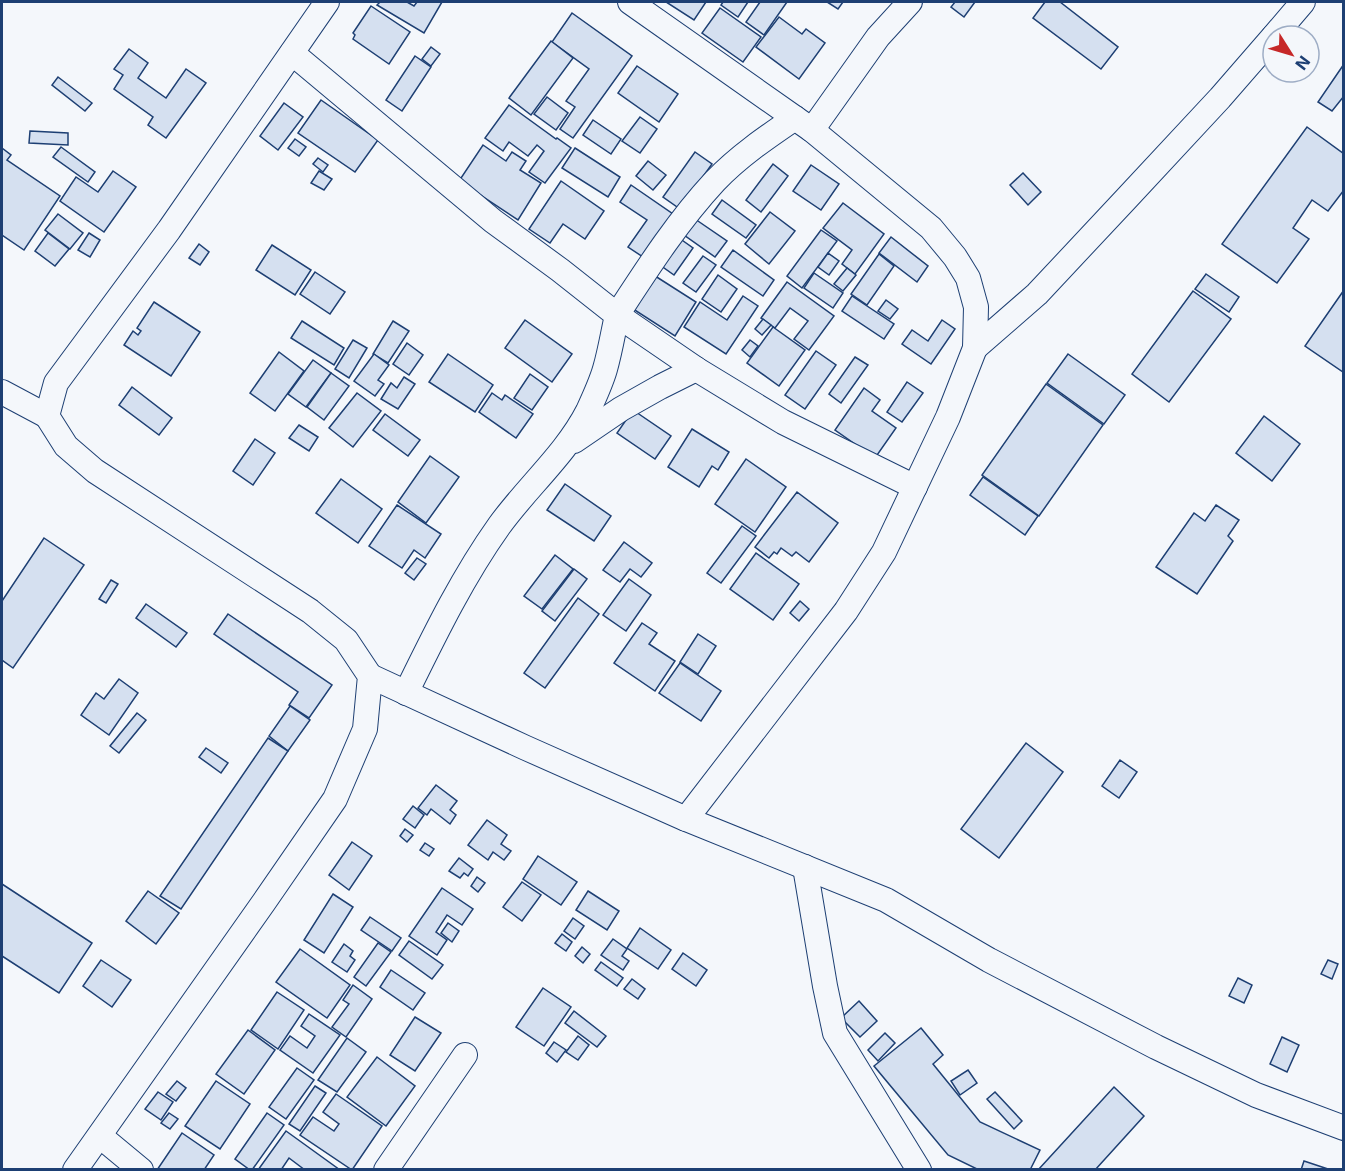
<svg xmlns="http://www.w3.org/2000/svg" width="1345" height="1171" viewBox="0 0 1345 1171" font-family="Inter,sans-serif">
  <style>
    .building { fill: #d5e0f0; stroke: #1d3f73; stroke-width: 1.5 }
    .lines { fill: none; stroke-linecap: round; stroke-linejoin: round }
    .street-casing { stroke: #1d3f73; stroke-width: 26 }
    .street { stroke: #f4f7fb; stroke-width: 24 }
  </style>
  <rect width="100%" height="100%" fill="#f4f7fb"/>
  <g class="building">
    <path d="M380 2H407L414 6 417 2H442L424 33 377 5Z"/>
    <path d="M666 2H706L694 20Z"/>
    <path d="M723 2H748L738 17 721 5Z"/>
    <path d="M760 2H787L764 35 746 22Z"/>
    <path d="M827 2H843L838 9Z"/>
    <path d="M955 2H975L964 17 951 7Z"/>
    <path d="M1045 2H1060L1118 47 1101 69 1033 18Z"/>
    <path d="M371 6 410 32 389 64 353 39 355 35 353 33Z"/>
    <path d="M720 8 761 37 743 62 702 33Z"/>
    <path d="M572 13 632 56 573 138 560 129 575 107 566 101 589 69 552 42Z"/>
    <path d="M779 17 802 34 806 29 825 43 799 79 756 47Z"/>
    <path d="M551 41 573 58 531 115 509 98Z"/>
    <path d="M431 47 440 54 431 66 422 59Z"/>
    <path d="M129 49 148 63 138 78 166 98 186 69 206 83 166 138 148 125 153 117 114 89 123 75 114 69Z"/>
    <path d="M415 56 431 67 402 111 386 100Z"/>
    <path d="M1344 64V96L1332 111 1318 102Z"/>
    <path d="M637 66 678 94 659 122 618 93Z"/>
    <path d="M58 77 92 103 85 111 52 85Z"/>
    <path d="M547 97 568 113 556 130 534 114Z"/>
    <path d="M321 100 378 140 355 172 298 133Z"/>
    <path d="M284 103 303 117 278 150 260 136Z"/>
    <path d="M509 105 556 139 557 138 571 148 545 183 529 172 544 151 537 145 528 156 509 142 503 151 485 138Z"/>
    <path d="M640 117 657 129 640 153 622 141Z"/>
    <path d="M593 120 621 139 611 154 583 135Z"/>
    <path d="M1307 127 1344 154V190L1328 211 1312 200 1293 228 1309 239 1277 283 1222 244Z"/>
    <path d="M30 131 68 133V145L29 143Z"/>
    <path d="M295 139 306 147 299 156 288 148Z"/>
    <path d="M483 145 506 161 512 152 526 161 520 170 541 183 518 220 459 181Z"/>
    <path d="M61 147 95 172 88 182 53 157Z"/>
    <path d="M2 148 11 155 7 160 60 196 24 250 2 235Z"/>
    <path d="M575 148 620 177 608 197 562 168Z"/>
    <path d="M695 152 712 164 680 209 663 197Z"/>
    <path d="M318 158 328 165 323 172 313 164Z"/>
    <path d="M648 161 666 175 653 190 636 176Z"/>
    <path d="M773 164 788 176 761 212 746 200Z"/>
    <path d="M811 165 839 184 821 210 793 191Z"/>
    <path d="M113 171 136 187 104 232 60 201 76 177 98 192Z"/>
    <path d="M319 171 332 179 324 190 311 183Z"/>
    <path d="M1023 173 1041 192 1028 205 1010 185Z"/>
    <path d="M561 181 604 211 585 239 563 224 550 243 529 229Z"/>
    <path d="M631 185 673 214 643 257 628 247 647 220 620 202Z"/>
    <path d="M722 200 756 225 746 238 712 214Z"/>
    <path d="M843 203 884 234 855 274 842 264 852 250 823 228Z"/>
    <path d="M770 212 795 231 769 264 745 244Z"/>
    <path d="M58 214 83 233 70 249 45 230Z"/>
    <path d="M695 219 727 241 715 257 684 235Z"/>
    <path d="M821 230 837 241 802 288 787 276Z"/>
    <path d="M48 233 69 249 55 266 35 251Z"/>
    <path d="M89 233 100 240 90 257 78 250Z"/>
    <path d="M891 237 928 266 917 282 879 253Z"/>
    <path d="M679 238 693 248 674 275 660 265Z"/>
    <path d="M199 244 209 252 200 265 189 258Z"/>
    <path d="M272 245 311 270 295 295 256 270Z"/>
    <path d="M733 250 774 280 763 296 721 267Z"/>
    <path d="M828 253 839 261 829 275 818 267Z"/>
    <path d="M879 254 894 266 867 305 851 294Z"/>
    <path d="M703 256 716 265 696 292 683 283Z"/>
    <path d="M847 268 856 275 843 291 834 284Z"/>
    <path d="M315 272 345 292 330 314 300 294Z"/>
    <path d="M814 273 843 293 833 308 804 288Z"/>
    <path d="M652 274 696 302 675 336 630 307Z"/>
    <path d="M1206 274 1239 297 1229 312 1195 289Z"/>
    <path d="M718 275 737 289 721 312 702 299Z"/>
    <path d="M787 282 834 316 809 350 794 339 808 321 790 308 775 328 761 318Z"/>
    <path d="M1344 290V371L1343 372 1305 346Z"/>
    <path d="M1193 291 1231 319 1169 402 1132 374Z"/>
    <path d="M743 296 758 306 726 354 684 327 700 302 727 320Z"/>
    <path d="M852 296 894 324 884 339 842 311Z"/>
    <path d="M886 300 898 309 890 319 878 311Z"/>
    <path d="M154 302 200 332 171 376 124 345 133 331 138 335 141 331 137 328Z"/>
    <path d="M763 319 771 325 762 335 755 329Z"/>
    <path d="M525 320 572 354 552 382 505 348Z"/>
    <path d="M942 320 955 329 931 364 902 344 912 330 928 341Z"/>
    <path d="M302 321 344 348 334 365 291 338Z"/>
    <path d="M393 321 409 331 388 363 373 354Z"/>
    <path d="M773 327 805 350 779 386 747 363Z"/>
    <path d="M353 340 367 348 349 378 335 369Z"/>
    <path d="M750 340 758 346 750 357 742 350Z"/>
    <path d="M407 343 423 355 409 375 393 364Z"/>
    <path d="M816 351 836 365 805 409 785 395Z"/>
    <path d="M279 352 304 371 275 411 250 393Z"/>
    <path d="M374 354 389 365 378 380 384 384 375 396 354 381Z"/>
    <path d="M448 354 493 385 475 412 429 382Z"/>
    <path d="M1068 354 1125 395 1104 424 1047 383Z"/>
    <path d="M855 357 868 365 841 403 829 394Z"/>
    <path d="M313 360 331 373 306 407 288 394Z"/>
    <path d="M331 373 349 386 324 420 307 407Z"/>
    <path d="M530 374 548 387 532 410 514 398Z"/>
    <path d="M404 377 415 384 398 409 381 399 391 383 397 388Z"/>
    <path d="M907 382 923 393 902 422 887 412Z"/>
    <path d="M1046 384 1103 425 1039 516 982 475Z"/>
    <path d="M132 387 172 418 159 435 119 405Z"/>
    <path d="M864 388 880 400 872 411 896 428 875 458 835 430Z"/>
    <path d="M357 393 381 411 353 447 329 428Z"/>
    <path d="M492 393 502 400 505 395 533 414 516 438 479 412Z"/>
    <path d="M633 410 671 436 655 459 617 433Z"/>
    <path d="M385 414 420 440 408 456 373 430Z"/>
    <path d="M1264 416 1300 444 1272 481 1236 453Z"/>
    <path d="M299 425 318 437 309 451 289 438Z"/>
    <path d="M692 429 729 452 718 470 712 466 699 487 668 467Z"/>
    <path d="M255 439 275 453 253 485 233 471Z"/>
    <path d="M430 456 459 477 426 523 398 502Z"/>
    <path d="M746 459 786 487 755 532 715 504Z"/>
    <path d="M983 477 1038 516 1025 535 970 495Z"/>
    <path d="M341 479 382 509 358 543 316 513Z"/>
    <path d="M565 484 611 516 594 541 547 510Z"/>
    <path d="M797 492 838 523 809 562 796 552 792 556 781 548 777 554 774 552 769 558 755 547Z"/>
    <path d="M397 505 441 534 425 558 414 550 402 568 369 546Z"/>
    <path d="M1216 505 1239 520 1228 536 1233 541 1197 594 1156 567 1194 513 1205 521Z"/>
    <path d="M742 526 756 536 721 583 707 573Z"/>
    <path d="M44 538 84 565 13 668 2 660V601Z"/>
    <path d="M624 542 652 563 641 577 630 569 620 582 603 570Z"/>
    <path d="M756 553 799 584 773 620 730 589Z"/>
    <path d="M555 555 573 569 542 609 524 596Z"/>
    <path d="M417 558 426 564 414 580 405 573Z"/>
    <path d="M574 569 587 579 555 621 542 611Z"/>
    <path d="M629 579 651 595 626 631 603 615Z"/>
    <path d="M111 580 118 584 106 603 99 599Z"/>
    <path d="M578 598 599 614 545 688 524 673Z"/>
    <path d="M800 601 809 609 799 621 790 613Z"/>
    <path d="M146 604 187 633 176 647 136 618Z"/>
    <path d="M228 614 332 685 309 718 289 705 298 692 214 634Z"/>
    <path d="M642 623 657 633 649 644 675 661 655 691 614 663Z"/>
    <path d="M698 634 716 646 698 674 680 662Z"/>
    <path d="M680 663 721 691 701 721 659 693Z"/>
    <path d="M119 679 138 693 109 735 81 715 96 693 104 699Z"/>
    <path d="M290 706 310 720 288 751 269 736Z"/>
    <path d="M137 713 146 720 119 753 110 746Z"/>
    <path d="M268 738 288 751 181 909 160 896Z"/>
    <path d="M1026 743 1063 772 999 858 961 829Z"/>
    <path d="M206 748 228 763 221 773 199 757Z"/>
    <path d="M1120 760 1137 772 1119 798 1102 786Z"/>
    <path d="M436 785 457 801 450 810 456 815 450 824 431 809 427 815 418 808Z"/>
    <path d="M413 806 424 815 415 828 403 819Z"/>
    <path d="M487 820 507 835 501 844 511 851 504 860 493 852 488 860 468 845Z"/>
    <path d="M405 829 413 835 407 842 400 836Z"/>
    <path d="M352 842 372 856 349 890 329 875Z"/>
    <path d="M425 843 434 849 429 856 420 850Z"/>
    <path d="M538 856 577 882 561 905 523 879Z"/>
    <path d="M459 858 473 869 468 876 464 873 460 878 449 871Z"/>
    <path d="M477 877 485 883 478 892 471 886Z"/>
    <path d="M522 882 541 895 522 921 503 907Z"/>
    <path d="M2 884 92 943 59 993 2 956Z"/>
    <path d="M442 888 473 909 462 925 447 915 436 932 447 940 437 955 409 936Z"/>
    <path d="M148 891 179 913 156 944 126 921Z"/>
    <path d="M588 891 619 911 607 930 576 910Z"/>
    <path d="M333 894 353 907 324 953 304 940Z"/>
    <path d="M370 917 401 938 392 951 361 930Z"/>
    <path d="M573 918 584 926 575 939 564 931Z"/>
    <path d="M448 923 459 931 452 942 441 933Z"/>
    <path d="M640 928 671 950 658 969 627 948Z"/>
    <path d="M562 934 572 942 566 951 555 943Z"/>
    <path d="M613 939 627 949 622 956 629 961 623 970 601 955Z"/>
    <path d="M409 941 443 965 432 979 399 955Z"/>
    <path d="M378 943 391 952 366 986 354 977Z"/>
    <path d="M344 944 353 951 350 956 355 960 347 972 332 962Z"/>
    <path d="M582 947 590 954 583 963 575 956Z"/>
    <path d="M300 949 350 985 327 1018 276 982Z"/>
    <path d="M683 953 707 970 696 986 672 969Z"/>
    <path d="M101 960 131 980 112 1007 83 986Z"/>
    <path d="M1328 960 1338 964 1332 979 1321 974Z"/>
    <path d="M601 962 623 978 617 986 595 970Z"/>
    <path d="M391 970 425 993 413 1010 380 987Z"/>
    <path d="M1238 978 1252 985 1244 1003 1229 996Z"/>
    <path d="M632 979 645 989 638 999 624 989Z"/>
    <path d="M353 985 372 999 346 1037 332 1027 349 1004 343 1000Z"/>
    <path d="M543 988 571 1007 544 1046 516 1027Z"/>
    <path d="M277 992 304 1010 278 1049 251 1030Z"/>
    <path d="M859 1001 877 1021 860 1037 841 1018Z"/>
    <path d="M574 1011 606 1036 597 1047 565 1023Z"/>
    <path d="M309 1014 340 1035 313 1073 280 1050 290 1036 307 1048 315 1036 301 1026Z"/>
    <path d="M415 1017 441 1033 415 1071 390 1055Z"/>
    <path d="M921 1028 943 1055 933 1064 980 1122 1040 1150 1030 1170H979L948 1155 874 1066Z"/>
    <path d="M248 1030 275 1050 244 1094 216 1074Z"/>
    <path d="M885 1033 895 1043 878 1061 868 1050Z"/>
    <path d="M578 1036 589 1045 578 1060 566 1052Z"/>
    <path d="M1282 1037 1299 1045 1287 1072 1270 1064Z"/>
    <path d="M347 1038 366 1052 337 1092 318 1080Z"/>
    <path d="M554 1042 566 1050 557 1062 546 1053Z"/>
    <path d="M377 1057 415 1086 386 1126 347 1097Z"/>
    <path d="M297 1068 314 1080 286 1119 269 1107Z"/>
    <path d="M968 1070 977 1083 960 1095 951 1081Z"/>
    <path d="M177 1081 186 1088 176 1101 166 1094Z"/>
    <path d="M216 1081 250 1104 220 1149 185 1126Z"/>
    <path d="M315 1086 326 1093 300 1131 289 1124Z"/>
    <path d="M1114 1087 1144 1116 1095 1170H1038Z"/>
    <path d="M158 1092 173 1102 161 1120 145 1109Z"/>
    <path d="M995 1092 1022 1121 1014 1129 987 1099Z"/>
    <path d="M336 1094 382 1126 352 1170 300 1135 313 1117 334 1131 339 1124 323 1112Z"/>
    <path d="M169 1113 178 1119 170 1129 161 1123Z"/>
    <path d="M267 1113 284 1125 252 1170H250L235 1159Z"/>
    <path d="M286 1131 340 1170H305L289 1158 281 1170H258Z"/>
    <path d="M182 1133 214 1155 204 1170H157Z"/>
    <path d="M1304 1161 1331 1170H1301Z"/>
  </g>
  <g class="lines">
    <g class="street-casing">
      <g id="street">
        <path d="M630 2 812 130 931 228 955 257 968 278 976 307 975 348 948 417 884 552 846 611 686 819"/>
        <path d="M1274 36 1303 2"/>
        <path d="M292 53 493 221 560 270 617 315C613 333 610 352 605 369 601 383 594 398 588 411 566 454 527 487 499 526 462 578 434 636 406 693"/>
        <path d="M795 118C767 137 739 156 715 181 677 222 647 269 617 315L696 369 783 422 915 487"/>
        <path d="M812 130 878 37 910 2"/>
        <path d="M975 348 1037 294 1126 199 1220 98 1273 37"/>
        <path d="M2 392 47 416"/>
        <path d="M574 441 621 409 660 387 696 369"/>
        <path d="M370 676 526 748 686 819 886 900 989 960 1156 1047 1256 1095 1344 1128"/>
        <path d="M805 867 825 986 835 1033 919 1170"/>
        <path d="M100 1136 141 1170"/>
        <path d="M75 1170 264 902 335 799 365 729 370 676 346 640 310 611 95 471 66 446 47 416 56 383 169 230 327 2"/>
        <path d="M386 1170 465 1055"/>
      </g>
    </g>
    <use href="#street" class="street"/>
  </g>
  <rect width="1345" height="1171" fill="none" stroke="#1d3f73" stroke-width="6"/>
  <g transform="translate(1291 54) rotate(127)"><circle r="28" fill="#f4f7fb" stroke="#9eadc5" stroke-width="1.5"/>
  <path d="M0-4.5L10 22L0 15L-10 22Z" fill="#c62828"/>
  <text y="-9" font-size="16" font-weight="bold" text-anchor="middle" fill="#1d3f73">N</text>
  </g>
</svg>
